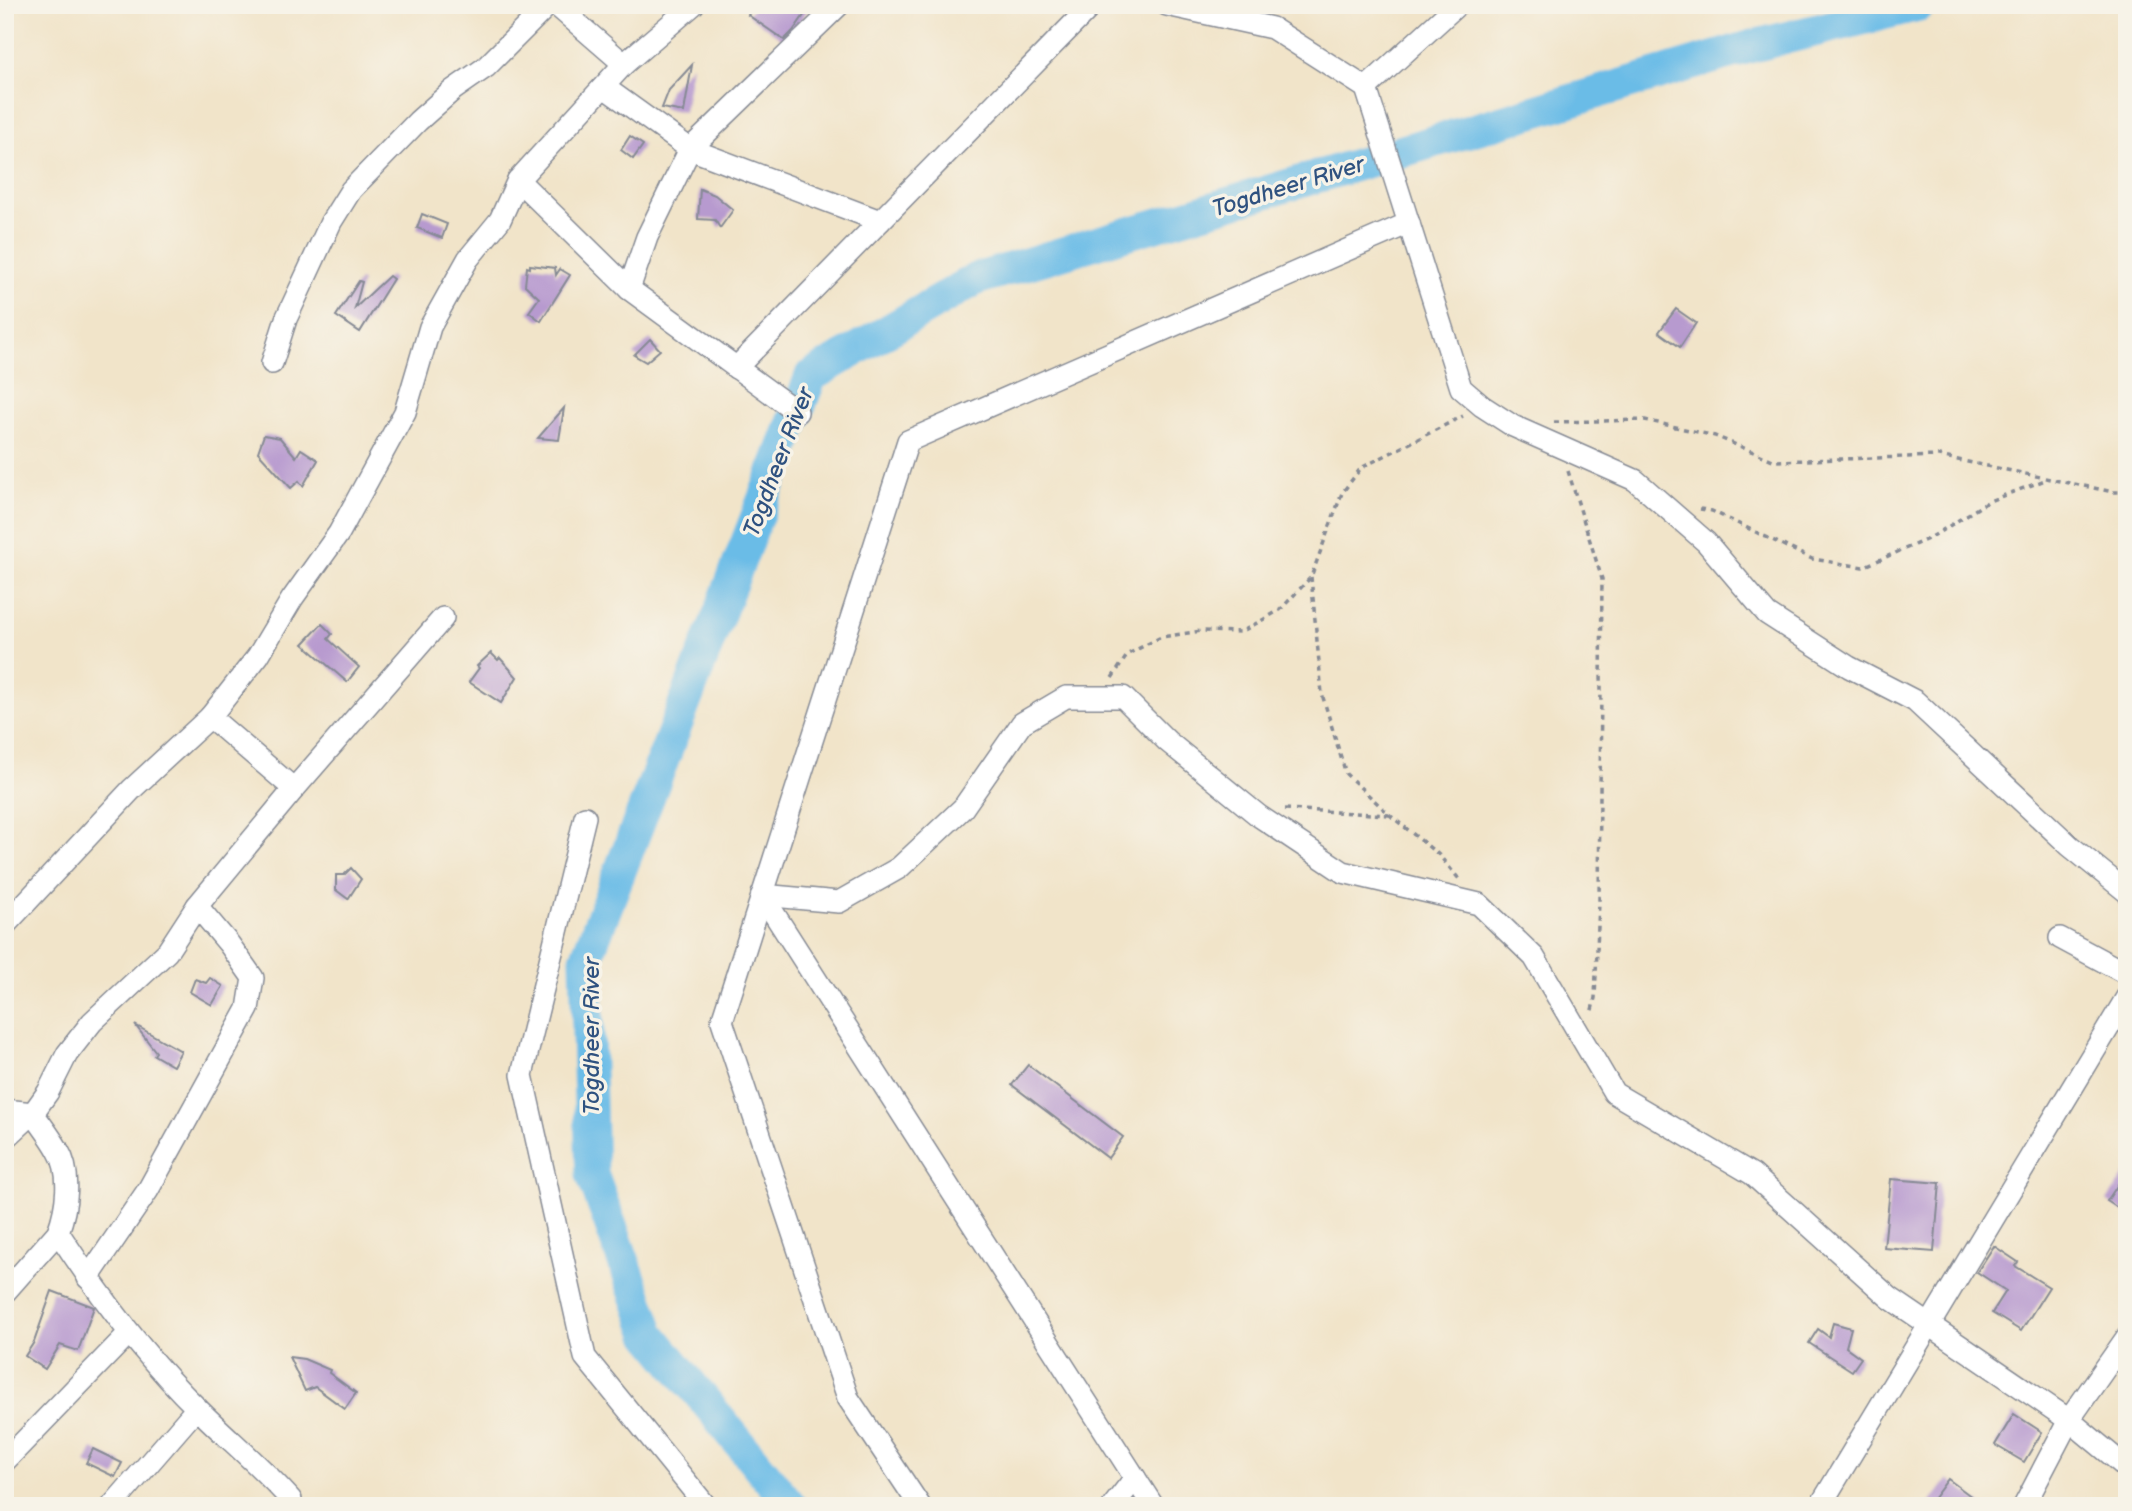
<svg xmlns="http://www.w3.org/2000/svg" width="2132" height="1511" viewBox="0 0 2132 1511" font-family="'Balsamiq Sans',sans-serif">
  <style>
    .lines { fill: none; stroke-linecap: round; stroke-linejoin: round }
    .river { stroke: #6bbce7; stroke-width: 33 }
    .building { fill: #b79acf }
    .minor-casing { stroke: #868a94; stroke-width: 24 }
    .path { stroke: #868a94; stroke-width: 3.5; stroke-dasharray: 5 5; stroke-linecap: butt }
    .minor { stroke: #fff; stroke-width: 21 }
    .labels { text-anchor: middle; stroke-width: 7; stroke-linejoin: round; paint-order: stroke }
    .water-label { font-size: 23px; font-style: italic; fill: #2f5280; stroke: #f7f3e8 }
  </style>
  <rect width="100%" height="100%" fill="#f7f3e8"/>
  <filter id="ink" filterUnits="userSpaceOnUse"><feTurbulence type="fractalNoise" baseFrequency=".0143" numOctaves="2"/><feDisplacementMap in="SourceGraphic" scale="14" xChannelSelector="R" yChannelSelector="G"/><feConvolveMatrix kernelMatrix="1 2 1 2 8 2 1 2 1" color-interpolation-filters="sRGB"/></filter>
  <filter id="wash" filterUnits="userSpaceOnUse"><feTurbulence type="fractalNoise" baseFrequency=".00686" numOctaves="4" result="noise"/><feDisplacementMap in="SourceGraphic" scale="28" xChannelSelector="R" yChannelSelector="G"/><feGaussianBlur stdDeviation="1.57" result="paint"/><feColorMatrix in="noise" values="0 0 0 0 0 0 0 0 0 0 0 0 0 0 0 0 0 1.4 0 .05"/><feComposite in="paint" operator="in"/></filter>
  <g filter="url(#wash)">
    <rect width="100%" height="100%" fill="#f1e4c9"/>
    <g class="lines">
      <path class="river" d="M791 1506 650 1334 592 1174 586 959 811 376 976 279 1749 47 1919 5"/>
    </g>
    <g id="blocks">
      <g class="building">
        <path d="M755 5H811L793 31 784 40 748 15Z"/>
        <path d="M692 65 684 112 662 108 669 90Z"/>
        <path d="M630 136 643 145 633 159 621 150Z"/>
        <path d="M700 189 715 195 733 210 720 228 715 220 698 219Z"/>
        <path d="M422 214 447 224 442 238 417 228Z"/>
        <path d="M530 265 555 268 556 275 560 269 570 275 541 321 529 312 539 298 525 285 527 267 530 268Z"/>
        <path d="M389 276 393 279 360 332 336 316 359 281 362 282 355 308Z"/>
        <path d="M1676 309 1696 323 1680 347 1659 332Z"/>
        <path d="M650 339 660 350 646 362 634 355Z"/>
        <path d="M564 408 559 440 538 438Z"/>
        <path d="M264 435 280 438 296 457 301 449 318 460 303 486 299 481 291 488 258 452Z"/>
        <path d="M322 624 332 634 328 639 359 667 347 682 303 644Z"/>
        <path d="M491 653 498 660 500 658 517 677 501 703 469 682 479 668 477 666Z"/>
        <path d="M351 868 361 879 348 899 336 890V875H344Z"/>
        <path d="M210 978 223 986 212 1005 190 992 195 979 206 983Z"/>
        <path d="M135 1025 181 1051 173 1066 154 1055 156 1052Z"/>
        <path d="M1028 1065 1123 1137 1108 1158 1012 1085Z"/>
        <path d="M2127 1171V1214L2107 1201Z"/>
        <path d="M1891 1179 1940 1183 1934 1252 1884 1248Z"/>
        <path d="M1994 1246 2018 1262 2015 1266 2049 1287 2021 1331 1992 1313 2006 1291 1977 1272Z"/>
        <path d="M52 1291 94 1307 78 1351 60 1345 45 1369 25 1356 34 1342Z"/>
        <path d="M1833 1323 1851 1328 1846 1347 1861 1358 1852 1371 1809 1343 1818 1329 1829 1337Z"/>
        <path d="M289 1357 304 1359 330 1370 329 1373 356 1393 345 1409 315 1387 305 1391Z"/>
        <path d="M2014 1414 2042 1432 2024 1462 1995 1445Z"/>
        <path d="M93 1449 122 1463 115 1477 86 1463Z"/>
        <path d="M1948 1479 1984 1506H1928Z"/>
      </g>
    </g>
  </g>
  <g filter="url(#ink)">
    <use href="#blocks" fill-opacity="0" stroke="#868a94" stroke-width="2"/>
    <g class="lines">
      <g class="minor-casing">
        <g id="minor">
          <path d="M556 5 624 64"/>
          <path d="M1167 5 1272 28 1366 88"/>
          <path d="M604 87 690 149 880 221"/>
          <path d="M1366 88 1461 388 1482 406 1513 426 1635 480 1706 542 1767 614 1849 667 1915 701 2070 846 2127 892"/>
          <path d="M1366 88 1457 5"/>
          <path d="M518 180 629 289 797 412"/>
          <path d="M629 289 647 237 690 149 839 5"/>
          <path d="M272 363 286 319 331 222 351 190 418 121 453 90 486 67 548 5"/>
          <path d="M736 368 1092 5"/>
          <path d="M294 789 443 618"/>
          <path d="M585 817 522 1075 585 1357 706 1506"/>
          <path d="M762 895 839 902 899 868 963 808 1022 723 1066 697H1123L1167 741 1259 816 1343 872 1479 904 1534 957 1614 1093 1752 1174 1890 1298 2069 1420 2127 1468"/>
          <path d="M762 895 1153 1506"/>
          <path d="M5 925 132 789 210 717"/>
          <path d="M2060 938 2127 974"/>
          <path d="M5 1110 33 1113C41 1125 51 1137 58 1150 72 1173 67 1208 58 1232 99 1295 144 1357 198 1409 229 1440 262 1467 291 1500"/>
          <path d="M5 1139 33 1113 48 1092 67 1054 92 1022 167 952 197 906 294 789 210 717 258 656 292 599 339 533 405 412 430 327 468 259 500 220 518 180 624 64 693 5"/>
          <path d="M88 1278 148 1190 248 1009 253 978 229 944 197 906"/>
          <path d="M5 1292 58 1232"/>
          <path d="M5 1461 129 1333"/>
          <path d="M112 1506 197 1408"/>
          <path d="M920 1506 848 1398 722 1021 908 441 1409 223"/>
          <path d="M1113 1506 1135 1478"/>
          <path d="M1820 1506 2127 997"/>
          <path d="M2024 1506 2069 1420 2127 1337"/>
        </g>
      </g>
      <g class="path">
        <path d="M1554 422 1645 420 1715 436 1775 461 1939 456 2113 492H2127"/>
        <path d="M1568 471 1602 579 1599 902 1595 998 1591 1014"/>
        <path d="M1700 509 1712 511 1812 559 1863 567 1930 538 1989 501 2045 480"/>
        <path d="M1311 577 1322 694 1346 774 1391 816 1439 855 1459 879"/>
        <path d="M1112 678 1128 654 1161 637 1201 631 1241 632 1280 610 1311 577 1342 493 1361 468 1463 416"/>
        <path d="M1285 809 1389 815"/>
      </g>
      <use href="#minor" class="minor"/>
    </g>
  </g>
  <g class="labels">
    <g class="water-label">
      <text transform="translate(1288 186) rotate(-17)" y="8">Togdheer River</text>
      <text transform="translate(778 462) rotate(-69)" y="8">Togdheer River</text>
      <text transform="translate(591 1036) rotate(-90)" y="8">Togdheer River</text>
    </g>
  </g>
  <rect width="2132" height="1511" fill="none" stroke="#f7f3e8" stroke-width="28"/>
</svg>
